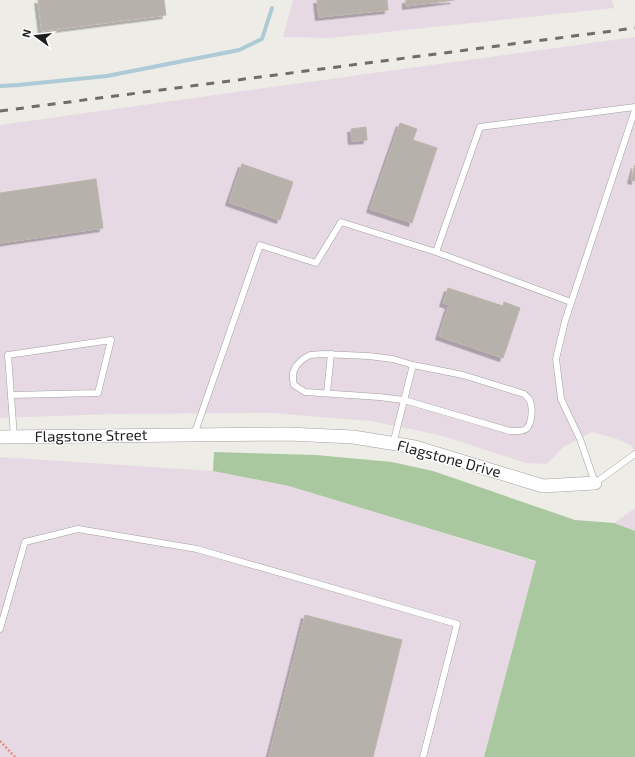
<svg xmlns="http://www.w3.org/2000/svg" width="635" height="757" viewBox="0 0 635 757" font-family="'Exo 2',sans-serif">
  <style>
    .industrial { fill: #e6d9e3 }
    .forest { fill: #aac8a0 }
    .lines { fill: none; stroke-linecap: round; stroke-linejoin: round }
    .stream { stroke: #accbd6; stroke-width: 4 }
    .building { fill: #b7b1ac; stroke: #beb4aa; filter: url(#shadow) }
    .lane-casing { stroke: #a0a0a0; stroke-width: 7 }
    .street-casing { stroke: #a0a0a0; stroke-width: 14 }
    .path { stroke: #e88c7d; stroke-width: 2.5; stroke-dasharray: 2 2; stroke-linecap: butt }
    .lane { stroke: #fff; stroke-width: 6 }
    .street { stroke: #fff; stroke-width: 13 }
    .rail { stroke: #6d6d6d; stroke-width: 3; stroke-dasharray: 8 8; stroke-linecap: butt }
    .labels { text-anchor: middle; stroke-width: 3; stroke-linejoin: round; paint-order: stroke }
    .street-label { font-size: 15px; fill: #1f1f1f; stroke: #fff }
  </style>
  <defs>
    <filter id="shadow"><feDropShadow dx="-3.5" dy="3.5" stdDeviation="0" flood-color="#0004"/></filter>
  </defs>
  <rect width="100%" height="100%" fill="#eeece6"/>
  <g class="industrial">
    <path d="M293 0H612L614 8 330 38 283 37Z"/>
    <path d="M635 37V452L632 446 617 439 592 432 563 447 547 464 526 463 439 435 371 421 271 413 113 414 0 418V125L215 95Z"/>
    <path d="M0 457 213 471 289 486 537 562 484 757H0Z"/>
    <path d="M635 507V531L614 523 634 509Z"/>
  </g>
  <path class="forest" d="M214 452 316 455 392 462 433 471 575 520 614 523 635 531V757H484L536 561 289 486 213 471Z"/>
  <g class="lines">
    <path class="stream" d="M0 86 18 85 107 76 239 50 262 39 272 8"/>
  </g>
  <g class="building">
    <path d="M38 0H164L166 15 42 31Z"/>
    <path d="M317 0H387L388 10 319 17Z"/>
    <path d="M406 0H454L406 6Z"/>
    <path d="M400 123 417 129 413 140 437 148 412 223 370 209Z"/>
    <path d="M366 127 367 140 352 141 351 129Z"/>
    <path d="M242 164 293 182 280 220 229 202Z"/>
    <path d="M635 165V181L631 180Z"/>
    <path d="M96 179 103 228 0 243V193Z"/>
    <path d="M448 288 503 306 504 302 520 308 503 358 439 336 449 305 443 303Z"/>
    <path d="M305 615 402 640 373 757H269Z"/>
  </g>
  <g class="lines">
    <g class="lane-casing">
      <g id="lane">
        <path d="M635 110 565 321 556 359 561 399 580 439 595 483 635 454"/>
        <path d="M436 252 571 302"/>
        <path d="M327 393 331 354"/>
        <path d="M11 395 98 393 111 340 8 355 14 437"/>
        <path d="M194 435 260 245 316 263 341 222 436 252 480 127 635 107"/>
        <path d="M393 444 413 365 463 375 524 394C526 396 529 398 530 401 533 408 532 424 526 429 521 432 516 431 510 431L404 400 379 397 305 392 294 385 293 380V373L296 366 303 359 310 355 323 354 368 356 393 359 413 365"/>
        <path d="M0 629 25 542 78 529 197 549 457 624 423 757"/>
      </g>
    </g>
    <g class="street-casing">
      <path id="street" d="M0 437 288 434 353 437 415 447 543 486 595 483"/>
    </g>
    <path class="path" d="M0 741 15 757"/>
    <use href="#lane" class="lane"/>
    <use href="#street" class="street"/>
    <path class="rail" d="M0 111 635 28"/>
  </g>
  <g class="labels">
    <g class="street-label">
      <text transform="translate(91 436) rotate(-1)" y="5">Flagstone Street</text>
      <text transform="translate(449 459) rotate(15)" y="5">Flagstone Drive</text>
    </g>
  </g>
  <g transform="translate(36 36) rotate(285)" stroke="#ffffff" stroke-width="3" paint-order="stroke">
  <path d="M0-3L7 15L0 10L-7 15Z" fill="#1f1f1f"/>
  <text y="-6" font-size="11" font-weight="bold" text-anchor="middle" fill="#1f1f1f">N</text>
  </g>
</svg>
